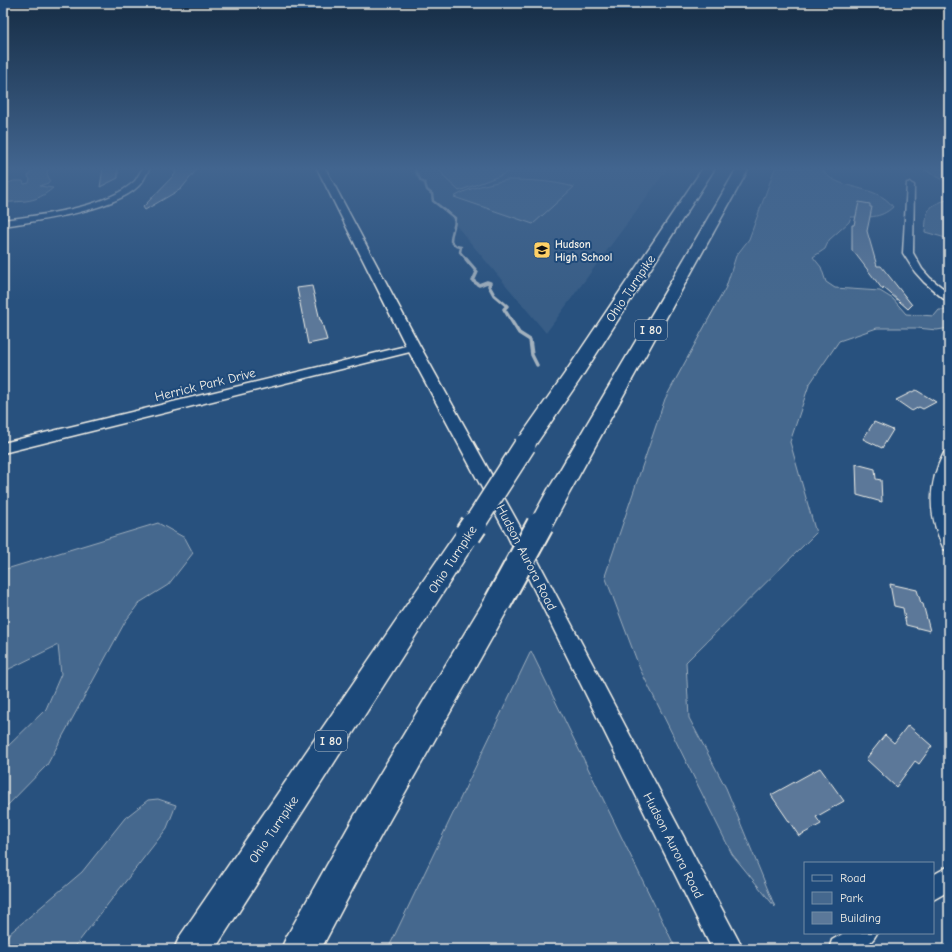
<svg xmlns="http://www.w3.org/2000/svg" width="952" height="952" viewBox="0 0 952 952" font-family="'Comic Neue',sans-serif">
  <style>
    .built { fill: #375d86 }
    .green { fill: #45688e; stroke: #9cacbb }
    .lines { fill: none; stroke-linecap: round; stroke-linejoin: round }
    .stream-far1 { stroke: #a4b2be; stroke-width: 2.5 }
    .stream { stroke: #a4b2be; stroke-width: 3.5 }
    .building { fill: #5b7899; stroke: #f4f1e8 }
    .minor-casing { stroke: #f4f1e8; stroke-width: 3 }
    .tertiary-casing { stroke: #f4f1e8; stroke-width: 3 }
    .motorway-casing { stroke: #f4f1e8; stroke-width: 3 }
    .minor { fill: #1f4a7a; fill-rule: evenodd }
    .tertiary { fill: #1f4a7a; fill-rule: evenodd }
    .motorway { fill: #1f4a7a; fill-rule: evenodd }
    .motorway-bridge-far1-casing { stroke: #f4f1e8; stroke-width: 24; stroke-linecap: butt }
    .motorway-bridge-casing { stroke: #f4f1e8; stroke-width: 30; stroke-linecap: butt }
    .motorway-bridge-far1 { stroke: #1f4a7a; stroke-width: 21 }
    .motorway-bridge { stroke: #1f4a7a; stroke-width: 26 }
    .labels { text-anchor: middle; stroke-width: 4; stroke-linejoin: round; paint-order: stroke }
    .far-poi-label { font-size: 11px; font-weight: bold; fill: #f4f1e8; stroke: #1f4a7a; text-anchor: start }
    .shield { fill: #1f4a7a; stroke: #b4bfc7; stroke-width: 1 }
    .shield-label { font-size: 12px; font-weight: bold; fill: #f4f1e8 }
    .street-label { font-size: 13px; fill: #f4f1e8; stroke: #1f4a7a }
  </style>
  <rect width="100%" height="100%" fill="#28517e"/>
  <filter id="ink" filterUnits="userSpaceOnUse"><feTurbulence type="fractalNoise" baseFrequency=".025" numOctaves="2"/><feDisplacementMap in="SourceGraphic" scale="8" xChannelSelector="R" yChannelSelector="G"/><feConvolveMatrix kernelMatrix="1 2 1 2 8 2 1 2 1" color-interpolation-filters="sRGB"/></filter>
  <g filter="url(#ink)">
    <path class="built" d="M408 168H668L546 333Z"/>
    <g class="green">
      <path d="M37 168H48L47 174 50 180 48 183 40 186 53 188C34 204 26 200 3 203V193L5 191 4 187 5 184 14 181H23L24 184 29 183 30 179 28 177 30 172Z"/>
      <path d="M439 168H515L502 175 459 191 445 178Z"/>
      <path d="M775 168H821C835 192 877 183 893 207 880 219 868 217 851 217L849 222 829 240 825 249 813 257 821 267 826 282 835 288 880 291 893 299 906 314 934 316 939 310H949V328L937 330 917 328H877L839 341 809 385 790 442 816 533 686 662 689 718 726 788 775 907 732 854 640 669 605 576 665 399 726 287 736 256 749 239Z"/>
      <path d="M921 168H949V183Z"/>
      <path d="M507 180C530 180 552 181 574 187L533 224 454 197C470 187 488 184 507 180Z"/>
      <path d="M949 195V239L925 232C927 211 925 207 946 200Z"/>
      <path d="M158 523 185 538 193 553 168 585 139 603 125 622 47 765 3 810V751L46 709 61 674 58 645 3 672V570Z"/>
      <path d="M531 651 676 949H388Z"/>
      <path d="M158 799 176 805 167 828 73 949H3V942L9 934 82 872 125 818 148 800Z"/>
    </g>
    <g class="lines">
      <path class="stream-far1" d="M414 168 421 181 425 183 427 190 432 194 433 201 455 218C455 230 451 231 451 241L456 246 461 247 460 252 467 260"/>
      <path class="stream" d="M466 259 477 272 473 281 479 285 487 282 490 283 489 286 494 295 507 306 504 309 519 333 530 340 532 355 537 365"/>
    </g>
    <g class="building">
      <path d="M103 168H118V178L100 187Z"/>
      <path d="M175 168H198L181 189 145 210 143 207 175 174Z"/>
      <path d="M859 202 870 204V207H872L867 231 877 266H881L912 305 908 309 883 287V290L854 252 852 251V225H854Z"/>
      <path d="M312 286 320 320H321L327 340 308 344 297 288Z"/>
      <path d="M916 390 936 402 923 409 919 407 912 411 896 400Z"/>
      <path d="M874 422 893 430 882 448 863 439Z"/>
      <path d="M856 464 875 469 876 479 881 480 882 502 857 495Z"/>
      <path d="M890 584 917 590 921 603 923 604 930 631 906 625 903 608 894 606Z"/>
      <path d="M908 725 932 746 919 764 915 761 896 787 866 759 885 735 894 743Z"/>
      <path d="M820 768 844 801 816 817 821 824 799 836 771 795Z"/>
    </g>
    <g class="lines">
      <g class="minor-casing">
        <g id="minor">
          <path d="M143 168H150C147 172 145 178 142 182 121 210 37 221 3 226V220C42 215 106 208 135 181 138 177 140 172 143 168Z"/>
          <path d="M907 183H910L914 185 913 253 922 269 930 278 949 293V301L945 300 924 282 915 272 903 253Z"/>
          <path d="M414 344 418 346 420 348 418 350 3 453V443Z"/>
          <path d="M949 452V472L946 489V500L949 520V551L944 549C928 516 927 485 944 453Z"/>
          <path d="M949 866V891L933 900V875Z"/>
          <path d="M844 933H877C868 952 849 949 829 949L832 940Z"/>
        </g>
      </g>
      <g class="tertiary-casing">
        <path id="tertiary" d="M317 168H325L421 348 517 521 743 949H712L505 531 407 348Z"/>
      </g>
      <g class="motorway-casing">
        <g id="motorway">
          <path d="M703 168H715L579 381 532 450 525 453 518 450 515 445 518 440 565 373Z"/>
          <path d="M737 168H749L566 499 558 502 550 499 547 493 550 487C612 380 676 275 737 168Z"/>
          <path d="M468 524 476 527 480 534 476 541 215 949H174L180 936 460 527Z"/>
          <path d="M498 590 507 593 511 602 507 611 379 839 321 949H281L287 936 355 815 489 593Z"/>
        </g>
      </g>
      <use href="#minor" class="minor"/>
      <use href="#tertiary" class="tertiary"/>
      <use href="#motorway" class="motorway"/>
      <g class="motorway-bridge-far1-casing">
        <g id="motorway-bridge-far1">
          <path d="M473 526 525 445"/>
          <path d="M540 526 558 493"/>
        </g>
      </g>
      <g class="motorway-bridge-casing">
        <g id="motorway-bridge">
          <path d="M468 534 474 525"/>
          <path d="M498 602 540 525"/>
        </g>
      </g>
      <use href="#motorway-bridge-far1" class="motorway-bridge-far1"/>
      <use href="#motorway-bridge" class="motorway-bridge"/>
    </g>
  </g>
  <linearGradient id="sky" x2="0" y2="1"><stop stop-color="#162d45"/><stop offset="0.56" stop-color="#42658f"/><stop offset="1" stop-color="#42658f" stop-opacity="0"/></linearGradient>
  <rect width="952" height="301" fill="url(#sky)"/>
  <defs>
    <g id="school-square" transform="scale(0.9)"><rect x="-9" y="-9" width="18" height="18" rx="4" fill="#ffd166" stroke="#1f4a7a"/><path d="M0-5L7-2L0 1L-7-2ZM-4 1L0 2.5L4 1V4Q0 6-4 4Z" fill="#111"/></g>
  </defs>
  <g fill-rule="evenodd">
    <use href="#school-square" x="542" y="250"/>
  </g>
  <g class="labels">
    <g class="far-poi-label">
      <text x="555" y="248">Hudson<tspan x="555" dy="13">High School</tspan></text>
    </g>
    <g class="shield">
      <rect x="635" y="320" width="32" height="20" rx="3"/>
      <rect x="315" y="731" width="32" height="20" rx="3"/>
    </g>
    <g class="shield-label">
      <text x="651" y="334">I 80</text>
      <text x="331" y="745">I 80</text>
    </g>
    <g class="street-label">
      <text transform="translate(630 288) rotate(-56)" y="5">Ohio Turnpike</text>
      <text transform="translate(205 384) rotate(-14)" y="5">Herrick Park Drive</text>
      <text transform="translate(527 557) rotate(63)" y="5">Hudson Aurora Road</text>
      <text transform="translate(452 559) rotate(-57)" y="5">Ohio Turnpike</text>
      <text transform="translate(273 829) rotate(-56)" y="5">Ohio Turnpike</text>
      <text transform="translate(674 845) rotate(63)" y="5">Hudson Aurora Road</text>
    </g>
  </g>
  <rect width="952" height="952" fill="none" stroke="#1f4a7a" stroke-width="16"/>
  <rect x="8" y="8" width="936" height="936" fill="none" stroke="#f4f1e8" stroke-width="1.5" filter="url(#ink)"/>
  <rect x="804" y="862" width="130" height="72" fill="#1f4a7a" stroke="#748da6"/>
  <rect x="812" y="875" width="20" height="6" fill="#1f4a7a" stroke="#748da6"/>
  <text x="840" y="882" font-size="12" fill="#f4f1e8">Road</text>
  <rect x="812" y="892" width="20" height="12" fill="#45688e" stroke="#748da6"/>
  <text x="840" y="902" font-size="12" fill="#f4f1e8">Park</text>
  <rect x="812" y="912" width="20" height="12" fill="#5b7899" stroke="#748da6"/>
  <text x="840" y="922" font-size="12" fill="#f4f1e8">Building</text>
</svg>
